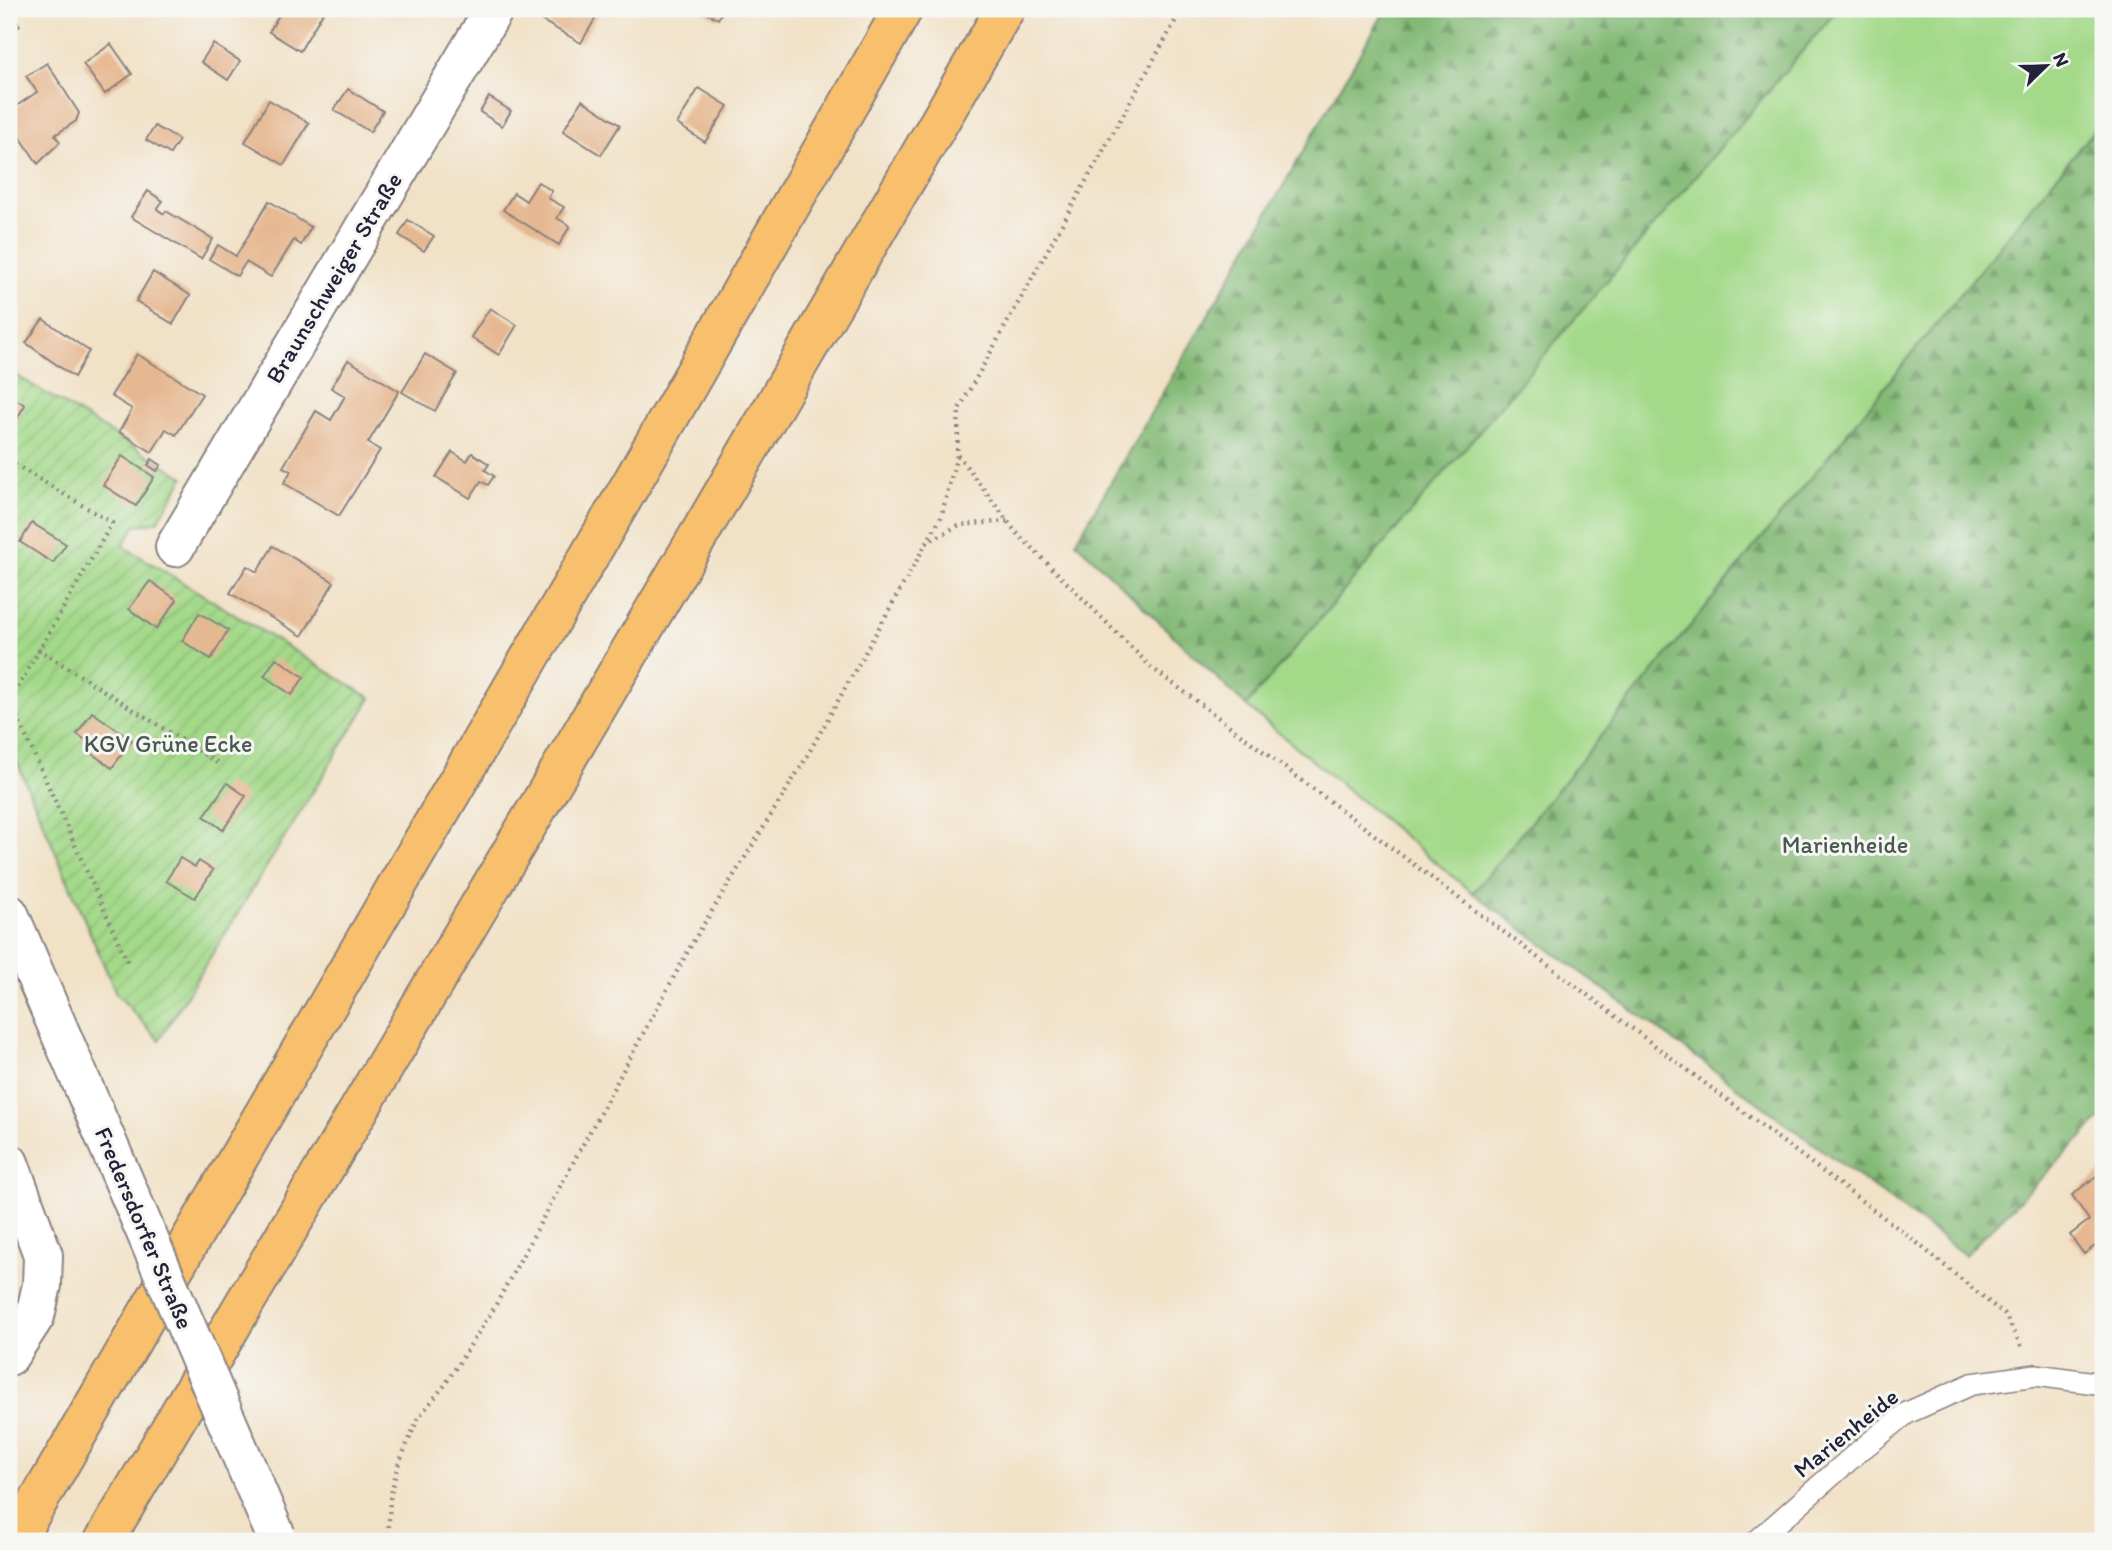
<svg xmlns="http://www.w3.org/2000/svg" width="2112" height="1550" viewBox="0 0 2112 1550" font-family="Itim,sans-serif">
  <style>
    .grass { fill: #a3d989; stroke: #627e62; stroke-width: 2 }
    .forest { fill: url(#forest-firs); stroke: #526e58; stroke-width: 2 }
    .garden { fill: url(#garden-furrows); stroke: #627e62; stroke-width: 2 }
    .building { fill: #e6b891 }
    .lines { fill: none; stroke-linecap: round; stroke-linejoin: round }
    .service-casing { stroke: #8a8280; stroke-width: 24 }
    .minor-casing { stroke: #8a8280; stroke-width: 42 }
    .tertiary-casing { stroke: #8a8280; stroke-width: 42 }
    .motorway-casing { stroke: #8a8280; stroke-width: 42 }
    .path { stroke: #8a8280; stroke-width: 4.5; stroke-dasharray: 2 5; stroke-linecap: butt }
    .service { stroke: #fff; stroke-width: 21 }
    .minor { stroke: #fff; stroke-width: 38 }
    .tertiary { stroke: #fff; stroke-width: 38 }
    .motorway { stroke: #f8bf6c; stroke-width: 38 }
    .tertiary-bridge-casing { stroke: #8a8280; stroke-width: 42; stroke-linecap: butt }
    .tertiary-bridge { stroke: #fff; stroke-width: 38 }
    .labels { text-anchor: middle; stroke-width: 6; stroke-linejoin: round; paint-order: stroke }
    .street-label { font-size: 24px; fill: #22223b; stroke: #f6f6f2 }
    .park-label { font-size: 24px; fill: #495952; stroke: #f6f6f2 }
  </style>
  <defs>
    <pattern id="forest-firs" width="22" height="20" patternUnits="userSpaceOnUse" patternTransform="scale(1.75)"><rect width="22" height="20" fill="#82b975"/><path d="M5 1l3.5 6h-7zM16 11l3.5 6h-7z" fill="#6a9661"/></pattern>
    <pattern id="garden-furrows" width="10" height="10" patternUnits="userSpaceOnUse" patternTransform="scale(1.75)"><rect width="10" height="10" fill="#a3d989"/><path d="M-1 1l2-2M0 10L10 0M9 11l2-2" fill="none" stroke="#8cba77"/></pattern>
  </defs>
  <rect width="100%" height="100%" fill="#f6f6f2"/>
  <filter id="ink" filterUnits="userSpaceOnUse"><feTurbulence type="fractalNoise" baseFrequency=".0143" numOctaves="2"/><feDisplacementMap in="SourceGraphic" scale="14" xChannelSelector="R" yChannelSelector="G"/><feConvolveMatrix kernelMatrix="1 2 1 2 8 2 1 2 1" color-interpolation-filters="sRGB"/></filter>
  <filter id="wash" filterUnits="userSpaceOnUse"><feTurbulence type="fractalNoise" baseFrequency=".00686" numOctaves="4" result="noise"/><feDisplacementMap in="SourceGraphic" scale="28" xChannelSelector="R" yChannelSelector="G"/><feGaussianBlur stdDeviation="1.57" result="paint"/><feColorMatrix in="noise" values="0 0 0 0 0 0 0 0 0 0 0 0 0 0 0 0 0 1.4 0 .05"/><feComposite in="paint" operator="in"/></filter>
  <g filter="url(#wash)">
    <rect width="100%" height="100%" fill="#f1e1c6"/>
    <path class="grass" d="M1838 9H2103V119L1473 893 1246 706Z"/>
    <g class="forest">
      <path d="M1386 9H1838L1246 706 1076 542Z"/>
      <path d="M2103 119V1116L1965 1255 1473 893Z"/>
    </g>
    <path class="garden" d="M9 371 184 477 158 521 135 526 123 546 371 698 159 1040 116 993 9 744Z"/>
    <g id="blocks">
      <g class="building">
        <path d="M9 9 20 26 9 33Z"/>
        <path d="M270 9H325L300 51 269 32 279 15Z"/>
        <path d="M547 9H601L581 43 541 20Z"/>
        <path d="M700 9H724L718 19Z"/>
        <path d="M111 44 132 74 105 94 83 64Z"/>
        <path d="M213 44 240 61 228 80 201 62Z"/>
        <path d="M47 63 79 113 76 121 55 135 60 142 38 164 9 120V111L37 92 26 76Z"/>
        <path d="M699 88 728 106 705 142 677 124Z"/>
        <path d="M348 89 383 111 370 132 334 110Z"/>
        <path d="M489 97 511 111 502 126 480 112Z"/>
        <path d="M269 100 309 123 284 165 245 142Z"/>
        <path d="M582 100 620 125 601 155 563 131Z"/>
        <path d="M155 126 179 140 170 154 146 140Z"/>
        <path d="M538 182 552 191 548 198 564 207 557 218 570 226 559 245 503 210 514 193 526 201Z"/>
        <path d="M148 191 163 201 157 209 164 214 166 211 213 239 201 259 131 217Z"/>
        <path d="M269 201 311 227 301 245 294 240 271 277 246 262 237 276 209 259 218 245 236 256Z"/>
        <path d="M408 220 434 236 424 251 399 235Z"/>
        <path d="M153 272 190 295 173 324 136 301Z"/>
        <path d="M490 308 517 325 499 355 471 337Z"/>
        <path d="M43 319 89 351 74 377 26 343Z"/>
        <path d="M137 354 202 394 176 435 166 429 152 452 119 432 132 409 111 396Z"/>
        <path d="M425 354 457 373 435 411 402 392Z"/>
        <path d="M348 360 399 391 368 443 380 450 339 516 284 483 291 471 283 467 316 411 331 420 345 396 331 388Z"/>
        <path d="M9 395 25 405 9 432Z"/>
        <path d="M452 452 467 461 472 453 489 464 485 470 494 476 488 485 481 481 470 498 436 477Z"/>
        <path d="M122 456 154 477 136 506 103 485Z"/>
        <path d="M152 459 161 465 157 471 148 465Z"/>
        <path d="M32 523 66 544 53 563 20 542Z"/>
        <path d="M273 546 334 582 302 636 230 593 247 566 257 572Z"/>
        <path d="M150 581 177 600 156 629 129 609Z"/>
        <path d="M199 613 228 630 211 659 182 641Z"/>
        <path d="M276 658 304 677 292 695 264 676Z"/>
        <path d="M92 712 132 740 112 768 87 750 91 744 77 734Z"/>
        <path d="M227 783 246 796 223 830 204 816Z"/>
        <path d="M180 858 195 867 199 861 213 870 195 898 166 881Z"/>
        <path d="M2103 1171V1240L2084 1254 2070 1235 2089 1220 2072 1195Z"/>
      </g>
    </g>
  </g>
  <g filter="url(#ink)">
    <use href="#blocks" fill-opacity="0" stroke="#8a8280" stroke-width="2"/>
    <g class="lines">
      <g class="service-casing">
        <path id="service" d="M1757 1541 1857 1453 1907 1413 1972 1384 2036 1375 2103 1384"/>
      </g>
      <g class="minor-casing">
        <g id="minor">
          <path d="M175 547 494 9"/>
          <path d="M9 1163 43 1255 42 1285 35 1316 9 1356"/>
        </g>
      </g>
      <g class="tertiary-casing">
        <path id="tertiary" d="M9 914 99 1123"/>
      </g>
      <g class="motorway-casing">
        <g id="motorway">
          <path d="M15 1541 634 479 903 9"/>
          <path d="M104 1541 703 528 1005 9"/>
        </g>
      </g>
      <g class="path">
        <path d="M1182 9 959 409 957 454 1015 531 1151 667 1911 1238 2005 1315 2023 1349"/>
        <path d="M9 461 112 523 10 701 129 965"/>
        <path d="M926 543 959 525 1007 521"/>
        <path d="M38 649 221 765"/>
        <path d="M388 1541 390 1499 397 1468 418 1418 444 1386 493 1310 694 940 802 765 941 517 957 455"/>
      </g>
      <use href="#service" class="service"/>
      <use href="#minor" class="minor"/>
      <use href="#tertiary" class="tertiary"/>
      <use href="#motorway" class="motorway"/>
      <g class="tertiary-bridge-casing">
        <path id="tertiary-bridge" d="M99 1123 276 1536"/>
      </g>
      <use href="#tertiary-bridge" class="tertiary-bridge"/>
    </g>
  </g>
  <g class="labels">
    <g class="street-label">
      <text transform="translate(334 278) rotate(-59)" y="8">Braunschweiger Straße</text>
      <text transform="translate(144 1228) rotate(67)" y="8">Fredersdorfer Straße</text>
      <text transform="translate(1846 1433) rotate(-39)" y="8">Marienheide</text>
    </g>
    <g class="park-label">
      <text x="168" y="752">KGV Grüne Ecke</text>
      <text x="1845" y="853">Marienheide</text>
    </g>
  </g>
  <rect width="2112" height="1550" fill="none" stroke="#f6f6f2" stroke-width="35"/>
  <g transform="translate(2046 66) rotate(67)" stroke="#f6f6f2" stroke-width="5" paint-order="stroke">
  <path d="M0-5L12 26L0 18L-12 26Z" fill="#22223b"/>
  <text y="-10" font-size="19" font-weight="bold" text-anchor="middle" fill="#22223b">N</text>
  </g>
</svg>
